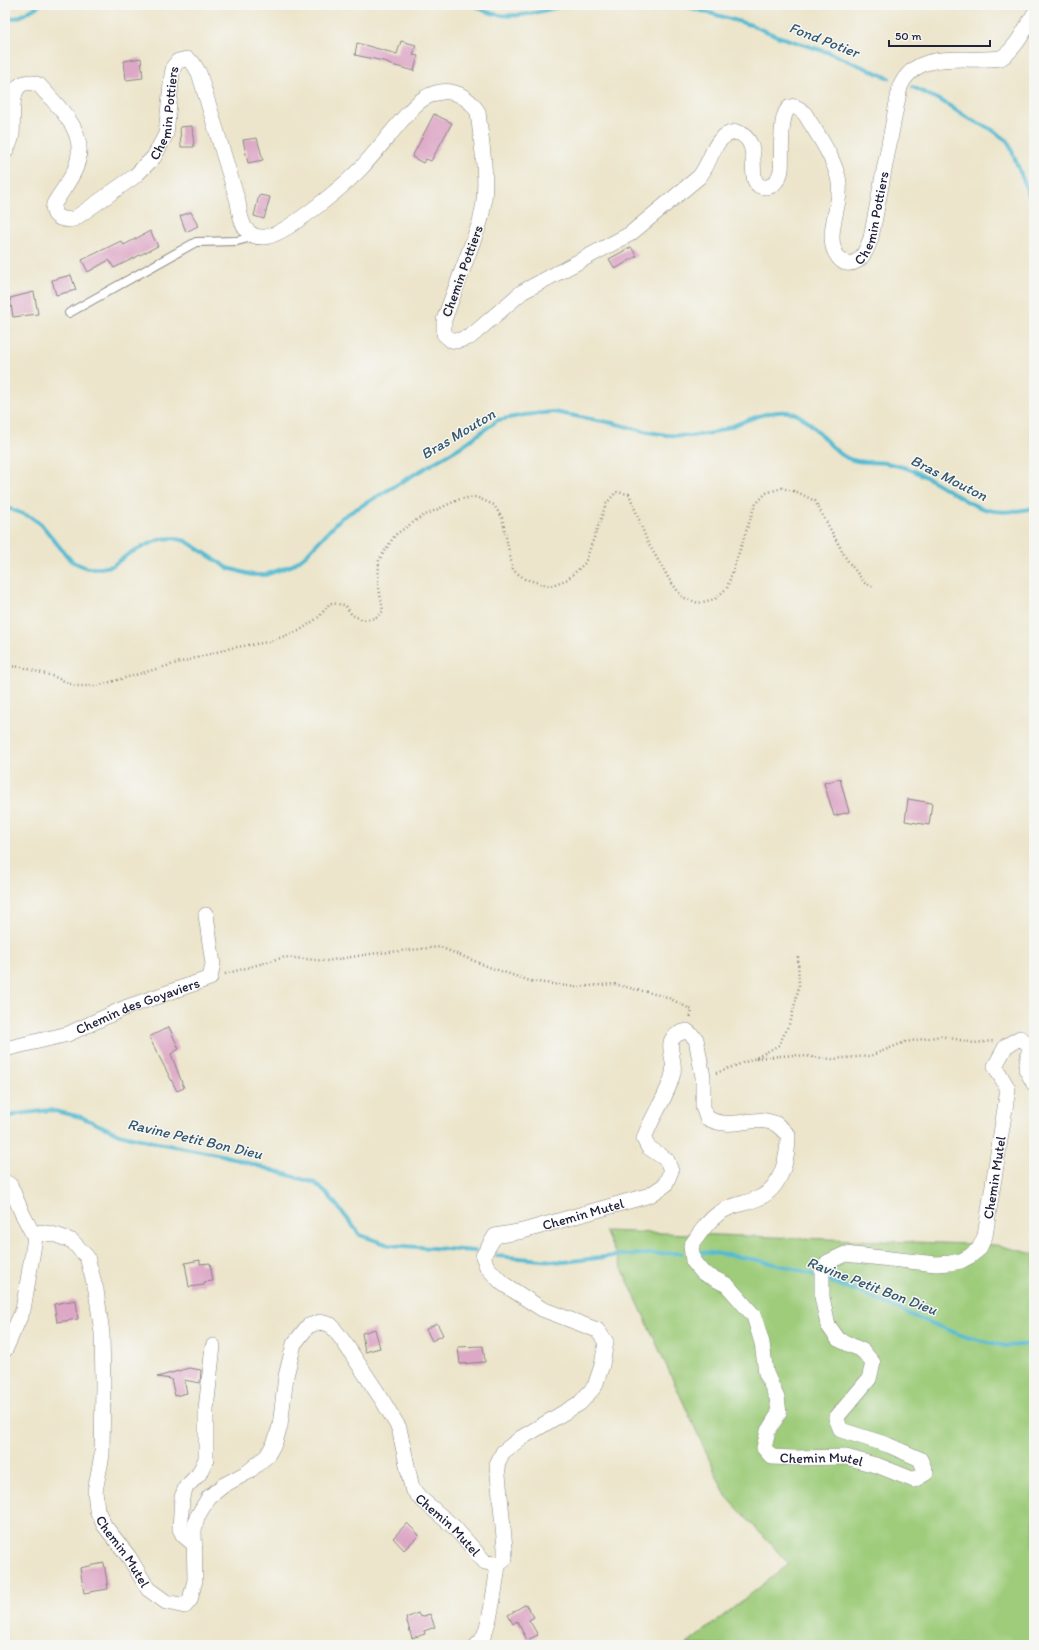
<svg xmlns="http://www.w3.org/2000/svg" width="1039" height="1650" viewBox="0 0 1039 1650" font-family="Itim,sans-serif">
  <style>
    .green { fill: #9ecc7a; stroke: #60775a }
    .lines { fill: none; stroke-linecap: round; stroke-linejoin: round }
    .stream { stroke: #53bad1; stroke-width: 4 }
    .building { fill: #dda7c6 }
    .lane-casing { stroke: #878483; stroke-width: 10 }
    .street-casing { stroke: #878483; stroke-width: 16 }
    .path { stroke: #878483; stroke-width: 2.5; stroke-dasharray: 1 3; stroke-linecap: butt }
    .lane { stroke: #fff; stroke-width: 8 }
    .street { stroke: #fff; stroke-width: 15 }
    .labels { text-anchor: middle; stroke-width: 3; stroke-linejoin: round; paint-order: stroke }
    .street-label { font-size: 14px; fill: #22223b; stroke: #f6f6f2 }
    .water-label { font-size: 15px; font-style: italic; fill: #335770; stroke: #f6f6f2 }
  </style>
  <rect width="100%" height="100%" fill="#f6f6f2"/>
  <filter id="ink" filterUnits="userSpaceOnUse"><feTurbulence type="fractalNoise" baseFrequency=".025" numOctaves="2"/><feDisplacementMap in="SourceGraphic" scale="8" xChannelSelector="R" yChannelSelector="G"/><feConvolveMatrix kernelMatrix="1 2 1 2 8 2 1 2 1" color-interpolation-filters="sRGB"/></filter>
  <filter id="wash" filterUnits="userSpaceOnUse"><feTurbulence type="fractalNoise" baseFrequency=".012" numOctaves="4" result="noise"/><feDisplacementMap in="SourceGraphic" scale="16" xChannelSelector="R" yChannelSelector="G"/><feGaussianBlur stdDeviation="0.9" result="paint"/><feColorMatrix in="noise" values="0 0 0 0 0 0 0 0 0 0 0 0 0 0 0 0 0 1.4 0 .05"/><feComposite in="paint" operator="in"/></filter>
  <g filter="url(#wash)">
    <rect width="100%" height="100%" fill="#ece5cb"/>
    <path class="green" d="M605 1231 996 1245 1034 1254V1645H686L789 1564 726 1496Z"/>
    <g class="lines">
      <g class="stream">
        <path d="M474 5C478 7 483 11 488 12 512 21 543 11 567 5"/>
        <path d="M682 5 751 25 777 36 830 53 889 78"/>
        <path d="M5 20 19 17 40 5"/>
        <path d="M913 87 945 103 966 117 991 129 1008 141 1028 192 1034 203"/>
        <path d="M5 507 31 517 41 524 67 556 73 562 87 568H100L112 566 130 553 149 544 161 539 173 538 186 541 228 568 252 575H265L293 565 306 555 341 518 462 446 498 420 524 415 553 412 613 423 643 431 666 435 691 436 712 433C736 427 763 409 788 412 813 416 825 447 847 458 858 464 873 461 886 463 892 464 899 466 906 468 916 471 924 476 933 481 975 505 983 519 1034 508"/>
        <path d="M5 1118 18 1114 50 1110 81 1117 119 1134 152 1142 222 1155 315 1183 331 1198 360 1235 389 1245 475 1251"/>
        <path d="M699 1252C740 1255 781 1264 820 1277"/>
        <path d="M497 1256 564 1262 622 1255 681 1253"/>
        <path d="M826 1280 862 1293 918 1318 966 1337 1006 1346 1034 1344"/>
      </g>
    </g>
    <g id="blocks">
      <g class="building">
        <path d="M401 41 416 45 413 55 418 56 414 71 388 64V62L355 55 357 43 397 54Z"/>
        <path d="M141 58 143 78 126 80 124 61Z"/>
        <path d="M434 114 452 123 431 161 426 159 423 163 412 157Z"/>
        <path d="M192 126 194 147H181L180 127Z"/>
        <path d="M257 138 263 160 248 163 243 140Z"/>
        <path d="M259 195 270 197 264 219 254 216Z"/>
        <path d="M191 212 198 226 186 232 180 216Z"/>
        <path d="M150 231 158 246 114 268 109 260 88 272 82 260 121 241 124 245Z"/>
        <path d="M631 247 637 256 615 269 609 259Z"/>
        <path d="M71 275 76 290 56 295 52 280Z"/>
        <path d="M34 292 38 314 13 317 10 298Z"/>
        <path d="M840 779 849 812 834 816 824 783Z"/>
        <path d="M908 799 932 803 929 825 905 821Z"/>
        <path d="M169 1027 179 1049 171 1054 184 1088 177 1091 149 1037Z"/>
        <path d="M200 1260V1264L210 1263 213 1281 204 1282V1285L189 1287 185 1263Z"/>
        <path d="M76 1300 78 1319 57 1322 54 1304Z"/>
        <path d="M437 1323 443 1335 432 1341 426 1329Z"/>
        <path d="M375 1329 380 1348 365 1352 362 1333Z"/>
        <path d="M483 1346 485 1362 460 1364 458 1347Z"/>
        <path d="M189 1368 201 1370 200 1383 184 1380 187 1393 175 1396 171 1379 157 1377Z"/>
        <path d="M407 1523 419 1535 404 1550 393 1538Z"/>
        <path d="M104 1563 108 1589 84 1593 80 1568Z"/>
        <path d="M526 1604 534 1617 529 1620 538 1635 527 1640 517 1621 513 1624 508 1615Z"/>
        <path d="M418 1613 420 1617 430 1614 435 1627 424 1631 425 1634 412 1638 406 1618Z"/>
      </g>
    </g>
  </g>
  <g filter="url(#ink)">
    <use href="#blocks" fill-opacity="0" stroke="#878483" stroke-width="1"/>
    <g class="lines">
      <g class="lane-casing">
        <path id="lane" d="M69 313 196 242 237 241 256 236"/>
      </g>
      <g class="street-casing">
        <g id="street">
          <path id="s1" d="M5 152C8 147 11 141 12 135 14 115 6 72 39 85 60 109 89 132 76 167 71 180 61 192 54 204 51 218 63 221 74 219L135 176 154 157 166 134 172 74 174 66 178 61 187 59 193 63 199 73 238 202C240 218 243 238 264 237 284 237 347 183 362 167 376 152 388 136 402 120 408 113 415 104 423 99 445 85 465 92 478 112 482 149 490 186 480 222L444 320V334L451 340 456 341 470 337 522 292 630 234 699 177C713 161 712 135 736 132 768 141 740 188 766 187 774 187 780 177 781 170 783 158 775 83 805 114 817 134 832 154 838 177 843 196 832 217 832 237 832 251 841 270 857 261 864 257 868 246 871 238L900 87C917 48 965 63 1001 58 1016 49 1025 29 1034 14"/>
          <path id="s2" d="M5 1049 68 1034 127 1007 210 978 213 964 206 915"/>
          <path d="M5 1182 10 1185 22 1213 35 1238"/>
          <path id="s3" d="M5 1350 23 1310 35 1238 41 1232 56 1235 72 1241 87 1257 96 1290 102 1333 103 1383 102 1455 95 1491 97 1510 104 1525 129 1557 148 1589 166 1602 185 1606 190 1600 195 1580 194 1530 197 1517 209 1497 224 1485 248 1472 267 1456 275 1442 280 1426 286 1376 294 1344 308 1326 320 1322 331 1325 344 1342 381 1398 399 1428 412 1488 420 1498 454 1527 485 1562 498 1565 505 1559V1548L497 1464 503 1452 521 1438 580 1403 595 1386 602 1365 606 1342 597 1330 542 1309 502 1283 487 1267 483 1256 495 1236 523 1231 650 1195 665 1185 671 1171 667 1160 648 1147 644 1139C651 1116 668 1097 673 1073 677 1057 658 1037 687 1031L696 1039 703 1077V1107L707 1118C733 1132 754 1113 776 1124 780 1127 784 1131 788 1135 788 1158 782 1187 759 1198 745 1204 732 1204 719 1213 707 1222 699 1234 691 1246L693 1261 703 1273 727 1285 754 1316 762 1343 766 1373 777 1398 779 1413 768 1431 764 1448 772 1457 794 1458 846 1457 879 1466 914 1480 926 1473 920 1459 888 1445 841 1430 836 1418 869 1379 873 1363 863 1351 838 1339 828 1325 822 1297V1271L828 1262 845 1254 936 1264 950 1263 961 1261 970 1256 979 1249 985 1236 1008 1089 995 1066 1006 1046 1020 1038 1030 1045 1026 1069 1034 1084"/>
          <path d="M195 1545 183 1535 180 1529 182 1497 186 1487 199 1474 206 1459V1409L213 1346"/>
          <path d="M477 1645C489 1638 496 1580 498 1565"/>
        </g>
      </g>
      <g class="path">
        <path d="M5 666 22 667 55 677 75 686H96L231 648 268 642 299 631 319 617 330 603 345 605 352 615 363 620 376 618 383 611 378 582 379 560 395 535 421 517 460 499 476 497 494 505 502 518 513 570 525 579 550 586 568 579 585 563 606 504 616 492 629 494 648 543 669 579 682 597 698 603 715 599 727 588 755 505 766 493 782 488 797 492 815 501 847 560 865 583 874 587"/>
        <path d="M225 974 285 957 326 961 370 954 440 947 489 967 530 981 575 987 614 984 667 997 692 1010 690 1019"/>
        <path d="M756 1058 794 1055 832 1059 870 1056 905 1042 941 1036 974 1043 993 1041"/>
        <path d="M716 1073 756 1058 779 1045 791 1020 799 986 798 957"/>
      </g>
      <use href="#lane" class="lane"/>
      <use href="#street" class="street"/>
    </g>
  </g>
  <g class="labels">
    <g class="street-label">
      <text dy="5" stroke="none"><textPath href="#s1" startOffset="407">Chemin Pottiers</textPath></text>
      <text dy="5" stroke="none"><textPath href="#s1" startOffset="1949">Chemin Pottiers</textPath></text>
      <text transform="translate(462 271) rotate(-70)" y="5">Chemin Pottiers</text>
      <text dy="5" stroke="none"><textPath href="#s2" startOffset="140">Chemin des Goyaviers</textPath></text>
      <text dy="5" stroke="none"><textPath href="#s3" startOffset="3326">Chemin Mutel</textPath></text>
      <text dy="5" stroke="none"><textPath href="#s3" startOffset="1770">Chemin Mutel</textPath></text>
      <text dy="5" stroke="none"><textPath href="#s3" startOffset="2679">Chemin Mutel</textPath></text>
      <text dy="5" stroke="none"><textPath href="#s3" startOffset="1157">Chemin Mutel</textPath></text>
      <text dy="5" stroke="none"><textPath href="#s3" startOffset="484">Chemin Mutel</textPath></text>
    </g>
    <g class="water-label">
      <text transform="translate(824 40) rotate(21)" y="5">Fond Potier</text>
      <text transform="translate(458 434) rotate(-31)" y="5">Bras Mouton</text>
      <text transform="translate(949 478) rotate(27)" y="5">Bras Mouton</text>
      <text transform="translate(195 1139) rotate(13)" y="5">Ravine Petit Bon Dieu</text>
      <text transform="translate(872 1286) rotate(21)" y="5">Ravine Petit Bon Dieu</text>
    </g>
  </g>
  <rect width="1039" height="1650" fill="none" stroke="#f6f6f2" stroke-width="20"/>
  <path d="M889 40v6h101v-6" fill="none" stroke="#22223b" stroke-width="2"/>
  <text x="895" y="40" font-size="12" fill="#22223b" stroke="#f6f6f2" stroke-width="3" paint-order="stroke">50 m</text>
</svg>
